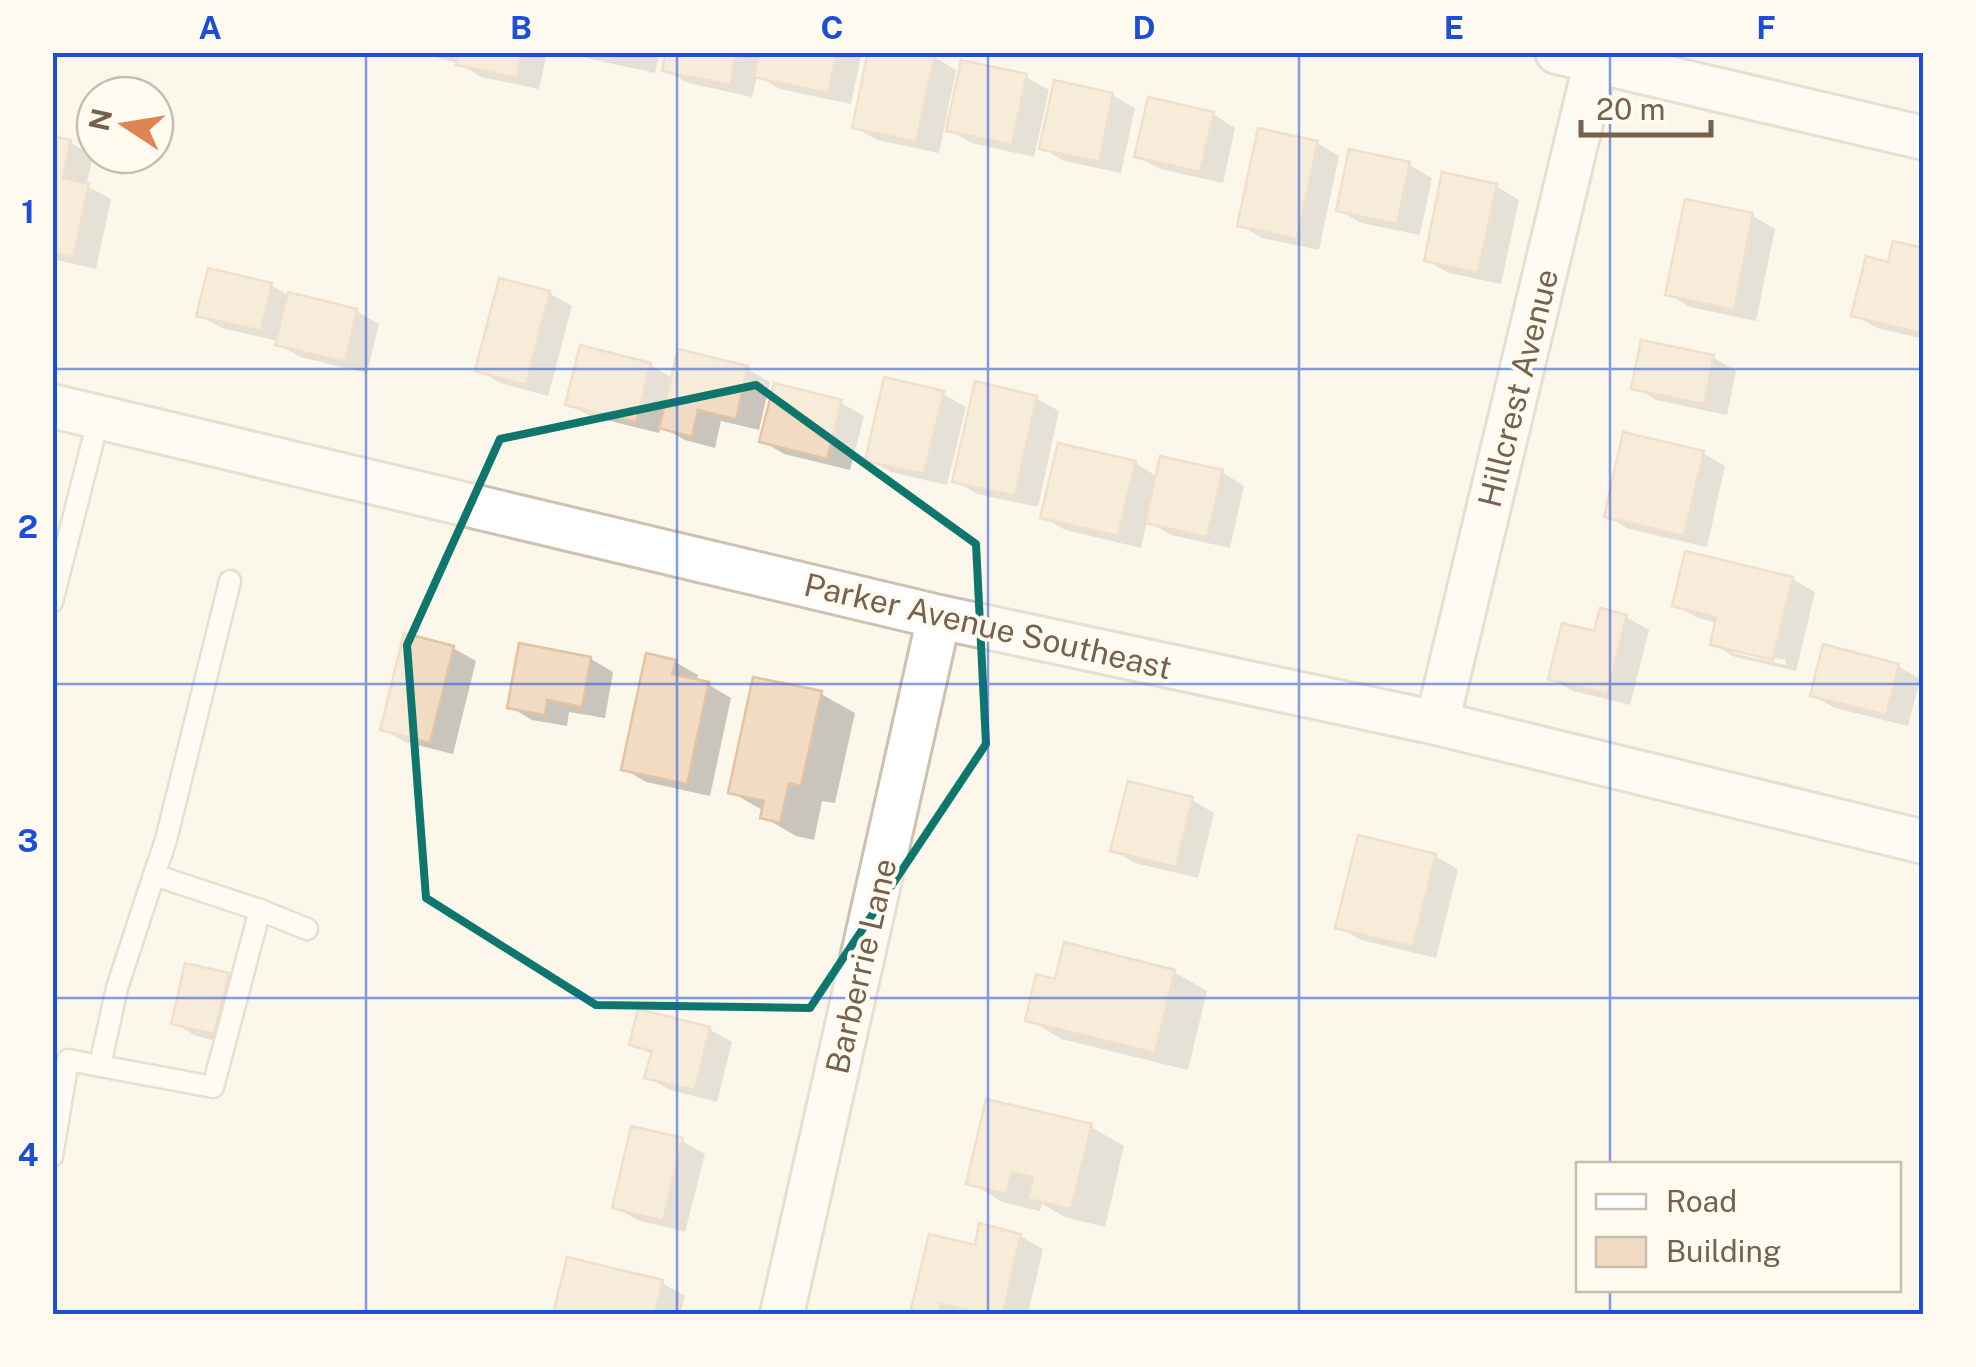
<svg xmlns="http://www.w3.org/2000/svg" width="1976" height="1367" font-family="'Public Sans',sans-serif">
<rect width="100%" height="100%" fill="#fcf7eb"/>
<g fill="#0003" fill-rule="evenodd">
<polygon points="414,52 547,52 539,89 481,77 458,63"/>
<polygon points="576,52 660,52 655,73 586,58"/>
<polygon points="669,52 862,52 851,104 780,89 757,76 752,97 688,83 665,70"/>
<polygon points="934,57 956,70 939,153 877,140 854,127"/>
<polygon points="1026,77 1049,90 1034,157 972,143 949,130"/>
<polygon points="1112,95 1135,108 1121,173 1064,161 1042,148"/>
<polygon points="1213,114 1235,128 1223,183 1160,169 1137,156"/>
<polygon points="52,138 70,142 93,156 86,186 111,199 96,269 52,259"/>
<polygon points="1317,143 1339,156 1319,250 1262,238 1240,225"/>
<polygon points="1409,165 1432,178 1420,235 1361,223 1339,210"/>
<polygon points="1496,186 1519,200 1501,284 1449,273 1426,260"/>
<polygon points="1686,202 1753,216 1775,229 1756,321 1690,307 1668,294"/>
<polygon points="1924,251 1924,339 1877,328 1854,315 1890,265"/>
<polygon points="271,285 289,296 356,311 379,324 367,373 300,357 278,344 278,341 222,328 199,315"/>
<polygon points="549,293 572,306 548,396 500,383 478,370"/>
<polygon points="1643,343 1714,358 1736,371 1727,415 1656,400 1634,387"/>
<polygon points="650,365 674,379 747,369 770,382 759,430 721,421 715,448 685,440 661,426 659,433 590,416 568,403"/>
<polygon points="943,394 966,407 947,485 891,472 868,459"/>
<polygon points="1036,398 1059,411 1038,507 977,494 955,481"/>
<polygon points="841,403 864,416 850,470 784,454 762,441"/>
<polygon points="1060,446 1135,463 1158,477 1222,472 1244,486 1230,548 1171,535 1147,521 1141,548 1065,530 1043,517"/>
<polygon points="1703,453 1725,466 1707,547 1629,529 1607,516"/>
<path d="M 1792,579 L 1815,592 L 1796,671 L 1735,657 L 1712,644 L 1717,623 L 1698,618 L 1675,605 ZM 1733,648 L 1786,660 L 1785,665 L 1733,653 Z"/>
<polygon points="1626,617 1649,630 1630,705 1573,691 1551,678 1596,634"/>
<polygon points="453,648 476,661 453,754 405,742 382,729"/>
<polygon points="591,659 613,672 605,718 569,712 567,726 532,720 510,707"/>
<polygon points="675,662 698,675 696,682 709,685 731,698 710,796 646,782 624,769"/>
<polygon points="1898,666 1920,679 1908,726 1835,708 1812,695"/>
<polygon points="821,694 855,713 835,803 822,801 814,840 796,836 763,817 764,811 731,792"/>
<polygon points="1192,800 1214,813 1198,878 1135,863 1113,850"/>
<polygon points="1435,856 1458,869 1436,958 1361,940 1338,927"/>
<polygon points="1174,972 1207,991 1188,1070 1061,1039 1028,1019 1057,982"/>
<polygon points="228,975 250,988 237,1046 196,1036 174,1023"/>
<polygon points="640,1012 709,1029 732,1042 717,1102 670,1090 647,1077 653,1055 632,1043"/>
<polygon points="1091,1127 1124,1146 1105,1227 1065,1217 1042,1204 1040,1211 1002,1202 969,1182"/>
<polygon points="682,1141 705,1154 685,1232 637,1220 615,1207"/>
<polygon points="1020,1236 1043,1249 1028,1314 925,1314 914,1308 977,1248"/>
<polygon points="569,1260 662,1283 685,1296 680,1314 556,1314"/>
</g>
<g fill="#f1dbc3" stroke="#e3c3a4" stroke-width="2.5">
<polygon points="458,52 522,52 517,78 456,65"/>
<polygon points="666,52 737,52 730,85 662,71"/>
<polygon points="760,52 837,52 828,93 754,77"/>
<polygon points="868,52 924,52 935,55 916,142 852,128"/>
<polygon points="961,60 1027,74 1012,145 946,131"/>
<polygon points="1054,80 1113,93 1099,162 1039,149"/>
<polygon points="1148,97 1214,112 1200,172 1134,157"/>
<polygon points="1258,128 1318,141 1297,239 1237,226"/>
<polygon points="52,136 71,140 63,178 89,184 73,258 52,253"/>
<polygon points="1349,149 1410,162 1397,224 1336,211"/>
<polygon points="1442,172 1497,184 1478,273 1424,261"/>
<polygon points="1685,199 1753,213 1734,310 1665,295"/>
<polygon points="1893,241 1924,248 1924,334 1851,316 1866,256 1888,262"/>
<polygon points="208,268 272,283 261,331 196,316"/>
<polygon points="499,278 550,291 526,385 475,371"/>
<polygon points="288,292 357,309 345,362 275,345"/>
<polygon points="1641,340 1714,355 1704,404 1631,389"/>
<polygon points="580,345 651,363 636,422 565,405"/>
<polygon points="678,349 748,366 736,419 698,410 692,437 659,428"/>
<polygon points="884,377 944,391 924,474 865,461"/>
<polygon points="975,381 1037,396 1015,496 952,482"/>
<polygon points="774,383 842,400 827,459 759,442"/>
<polygon points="1623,432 1704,451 1684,536 1604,517"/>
<polygon points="1058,443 1136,461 1118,536 1040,518"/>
<polygon points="1160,456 1223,470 1207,537 1145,523"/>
<polygon points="1685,551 1793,577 1773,660 1710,645 1716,617 1672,606"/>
<polygon points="1600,608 1627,615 1607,694 1548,679 1562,623 1594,631"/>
<polygon points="404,633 454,646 430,743 380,730"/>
<polygon points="519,643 591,657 582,707 547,700 545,715 507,708"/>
<polygon points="1823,644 1899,664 1886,715 1810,696"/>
<polygon points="646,653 676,660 672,674 709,682 687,784 621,770"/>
<polygon points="753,677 822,691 801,786 789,783 780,823 760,818 764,801 728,793"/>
<polygon points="1128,781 1193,797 1176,867 1110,851"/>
<polygon points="1358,835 1436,854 1413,947 1335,928"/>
<polygon points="1064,942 1175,970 1155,1053 1025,1021 1036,974 1055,979"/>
<polygon points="185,963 229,973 214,1034 171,1024"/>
<polygon points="638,1009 710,1027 695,1090 644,1078 652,1051 629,1045"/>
<polygon points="986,1099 1092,1124 1071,1209 1028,1199 1033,1177 1012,1172 1006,1194 966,1184"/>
<polygon points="631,1126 683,1138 663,1221 612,1208"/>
<polygon points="979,1223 1021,1234 1003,1314 985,1314 941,1304 938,1314 911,1309 929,1234 975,1245"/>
<polygon points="567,1257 663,1280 655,1314 642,1311 641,1314 553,1314"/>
</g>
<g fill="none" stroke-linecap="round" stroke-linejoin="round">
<g stroke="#cec1b0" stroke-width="25">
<g id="service">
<polyline points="52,602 99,417"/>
<polyline points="154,875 166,840 230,581"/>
<polyline points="260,910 307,929"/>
<polyline points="52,1156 68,1060 213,1087 260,910 154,875 117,988 100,1065"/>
</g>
</g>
<g stroke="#cec1b0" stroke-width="48">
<g id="minor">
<polyline points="1557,52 1924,138"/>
<polyline points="52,406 939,617 1437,723 1924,842"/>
<polyline points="1437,723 1598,52"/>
<polyline points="782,1314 939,617"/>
</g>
</g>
<use href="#service" stroke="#fff" stroke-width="20"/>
<use href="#minor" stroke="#fff" stroke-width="42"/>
</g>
<path d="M0 0H1976V1367H0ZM 756,385 L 976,544 L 986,744 L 810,1008 L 596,1005 L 426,898 L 407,645 L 500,439 Z" fill="#fcf7eb" fill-opacity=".55" fill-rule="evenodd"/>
<path fill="none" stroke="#0f766e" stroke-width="8" stroke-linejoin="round" d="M 756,385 L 976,544 L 986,744 L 810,1008 L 596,1005 L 426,898 L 407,645 L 500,439 Z"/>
<path fill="none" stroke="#1d4ed8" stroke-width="2.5" stroke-opacity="0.55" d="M 366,52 L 366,1314M 677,52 L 677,1314M 988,52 L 988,1314M 1299,52 L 1299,1314M 1610,52 L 1610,1164M 52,369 L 1924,369M 52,684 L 1924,684M 52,998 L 1924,998M 1610,1290 L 1610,1314"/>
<g text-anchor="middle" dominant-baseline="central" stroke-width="8" stroke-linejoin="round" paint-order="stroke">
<g font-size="32" fill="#77614e" stroke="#fffbf1">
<text transform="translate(1518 388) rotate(-76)">Hillcrest Avenue</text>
<text transform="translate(988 626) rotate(13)">Parker Avenue Southeast</text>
<text transform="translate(861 966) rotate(-77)">Barberrie Lane</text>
</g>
</g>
<rect width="1976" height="1367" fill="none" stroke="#fffbf1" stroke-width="110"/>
<rect x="1576" y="1162" width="325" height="130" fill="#fffbf1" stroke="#c9bdb0" stroke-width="2.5"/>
<rect x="1596" y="1194" width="50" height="15" fill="#ffffff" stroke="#c9bdb0" stroke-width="2.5"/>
<text x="1666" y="1212" font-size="30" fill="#77614e">Road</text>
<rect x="1596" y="1237" width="50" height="30" fill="#f1dbc3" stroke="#c9bdb0" stroke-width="2.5"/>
<text x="1666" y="1262" font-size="30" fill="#77614e">Building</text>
<g transform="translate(125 125) rotate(282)"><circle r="48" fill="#fffbf1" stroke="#c9bdb0" stroke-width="2.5"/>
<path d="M0-8L18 38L0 25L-18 38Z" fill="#e18454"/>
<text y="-15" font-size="28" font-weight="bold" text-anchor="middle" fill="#77614e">N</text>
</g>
<path d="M1581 120v15h130v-15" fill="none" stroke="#77614e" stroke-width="5"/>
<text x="1596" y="120" font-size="30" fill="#77614e" stroke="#fffbf1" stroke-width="8" paint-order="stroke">20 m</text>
<rect x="55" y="55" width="1866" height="1257" fill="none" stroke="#1d4ed8" stroke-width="4"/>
<g font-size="32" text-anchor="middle" font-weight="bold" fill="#1d4ed8">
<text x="210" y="39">A</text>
<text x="521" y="39">B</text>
<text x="832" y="39">C</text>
<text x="1144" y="39">D</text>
<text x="1454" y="39">E</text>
<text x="1766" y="39">F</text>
<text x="28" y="223">1</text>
<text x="28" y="538">2</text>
<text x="28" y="852">3</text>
<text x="28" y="1166">4</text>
</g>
</svg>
